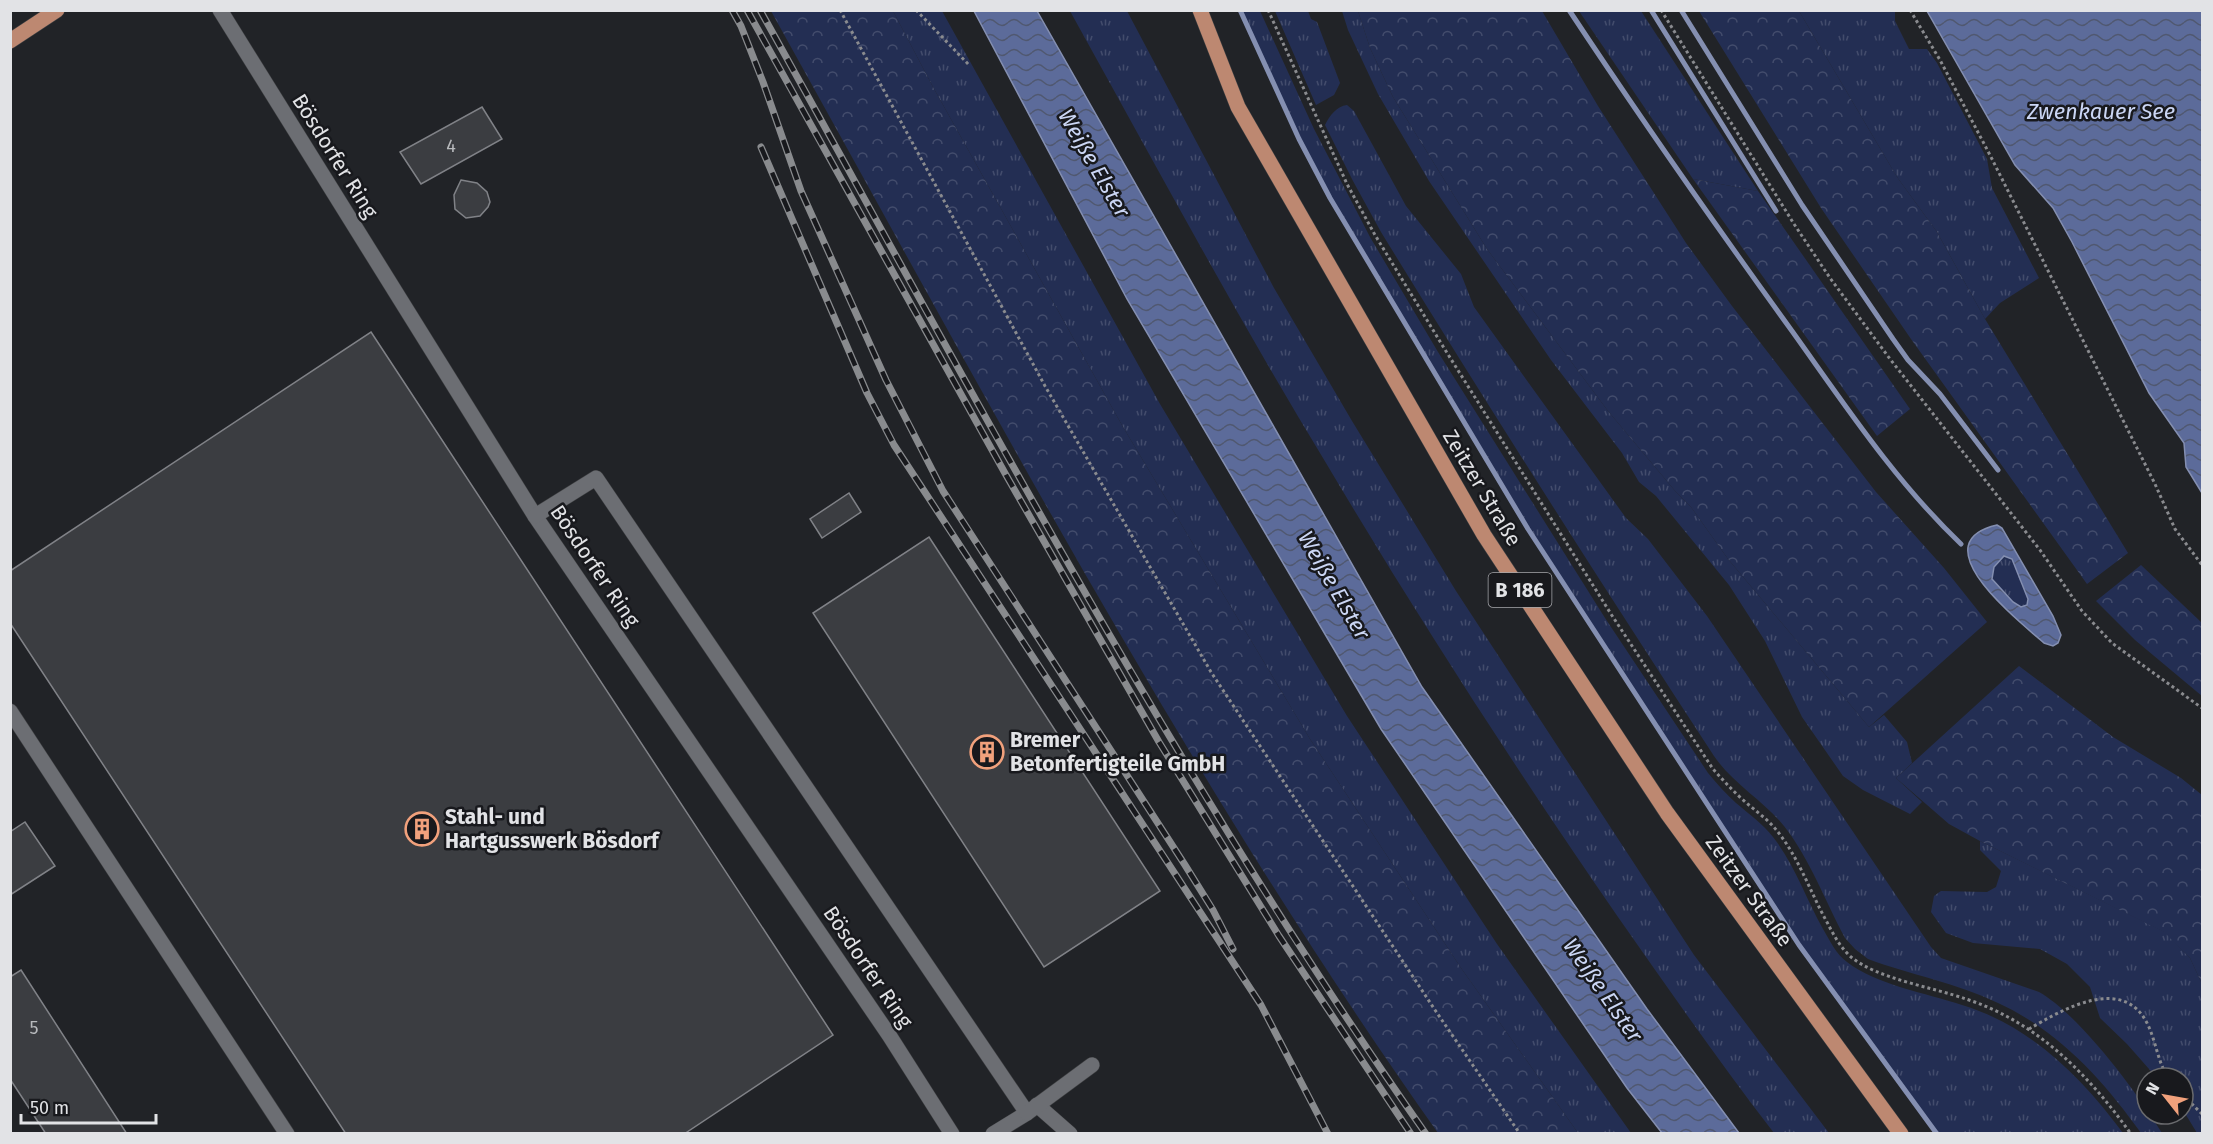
<svg xmlns="http://www.w3.org/2000/svg" width="2213" height="1144" font-family="'Fira Sans',sans-serif">
<defs>
<pattern id="grass-tufts" width="24" height="20" patternUnits="userSpaceOnUse" patternTransform="scale(1.5)"><rect width="24" height="20" fill="#232e53"/><path d="M3 7l-1-3M5 7V3M7 7l1-3M15 17l-1-3M17 17v-4M19 17l1-3" fill="none" stroke="#434c6c"/></pattern>
<pattern id="forest-crowns" width="20" height="18" patternUnits="userSpaceOnUse" patternTransform="scale(1.5)"><rect width="20" height="18" fill="#232e53"/><path d="M2 6a3 3 0 1 1 6 0M12 15a3 3 0 1 1 6 0" fill="none" stroke="#434c6c"/></pattern>
<pattern id="water-waves" width="16" height="10" patternUnits="userSpaceOnUse" patternTransform="scale(1.5)"><rect width="16" height="10" fill="#5c6b9a"/><path d="M0 5q4-4 8 0t8 0" fill="none" stroke="#505870"/></pattern>
</defs>
<rect width="100%" height="100%" fill="#212327"/>
<g fill="url(#grass-tufts)">
<polygon points="893,11 942,11 1160,404 1347,716 1497,944 1631,1133 1578,1133 1461,968 1310,739 1123,427 933,87"/>
<path d="M 1070,11 L 1127,11 L 1274,288 L 1352,421 L 1456,591 L 1694,955 L 1829,1133 L 1774,1133 C 1720,1063 1669,990 1618,917 C 1516,769 1418,618 1326,463 C 1236,315 1154,162 1070,11 Z"/>
<path d="M 1240,11 L 1260,11 L 1314,129 L 1370,237 L 1438,352 L 1605,618 L 1708,773 C 1717,784 1726,794 1736,803 C 1749,814 1763,824 1773,837 C 1795,865 1806,899 1823,929 C 1830,941 1836,954 1847,962 C 1877,985 1926,993 1962,1005 C 2031,1026 2081,1077 2123,1133 L 1937,1133 L 1799,945 L 1528,529 L 1330,198 L 1299,139 Z"/>
<polygon points="1275,11 1308,11 1311,19 1317,22 1340,83 1334,95 1316,105"/>
<polygon points="1342,11 1358,11 1370,48 1393,97 1487,249 1608,411 1676,492 1691,507 1728,559 1869,727 1884,715 1907,742 1912,763 1896,778 1922,802 1910,814 1863,790 1843,776 1802,717 1765,641 1729,585 1656,496 1639,482 1622,453 1551,360 1429,181 1378,94 1348,30"/>
<polygon points="1579,11 1641,11 1758,191 1693,179"/>
<polygon points="1799,11 1895,11 1895,21 1909,49 1927,49 1937,63 1987,159 1992,188 2039,278 2000,303 1985,319 1937,232 1897,177"/>
<path d="M 1347,105 L 1354,111 L 1406,206 L 1461,274 L 1474,307 L 1626,518 L 1648,539 L 1707,616 L 1931,947 L 1941,958 L 2039,992 C 2081,1016 2137,1093 2162,1133 L 2141,1133 C 2103,1080 2059,1031 1998,1003 C 1957,983 1911,975 1868,959 L 1855,949 L 1845,938 C 1825,901 1810,859 1784,826 C 1763,800 1733,784 1714,756 C 1601,583 1489,408 1381,232 L 1353,181 L 1325,125 C 1330,115 1337,106 1347,105 Z"/>
<polygon points="2004,556 2012,559 2028,599 2027,605 2021,607 2013,602 1992,579 1994,567"/>
<polygon points="1980,841 2165,932 2190,958 2202,984 2202,1133 2197,1133 2183,1110 2183,1078 2157,1078 2127,1044 2100,1018 2090,987 2067,964 2040,949 1973,943 1946,933 1931,912 1934,896 1941,891 1987,892 1996,887 2001,871 1980,850"/>
</g>
<g fill="url(#forest-crowns)">
<path d="M 771,11 L 893,11 L 933,87 L 1123,427 L 1310,739 L 1461,968 L 1578,1133 L 1438,1133 C 1186,778 983,391 771,11 Z"/>
<polygon points="1358,11 1542,11 1598,106 1686,243 1732,306 1876,492 1944,568 1987,622 1869,727 1728,559 1691,507 1676,492 1608,411 1487,249 1393,97 1370,48"/>
<polygon points="1699,11 1799,11 1897,177 1937,232 1985,319 2128,553 2087,584 1911,339 1821,208"/>
<polygon points="1693,179 1758,191 1910,409 1877,436"/>
<polygon points="2141,565 2202,623 2202,696 2135,640 2096,601"/>
<polygon points="2019,666 2113,737 2181,778 2202,795 2202,984 2190,958 2164,932 1980,841 1949,824 1896,778"/>
</g>
<g fill="url(#water-waves)" stroke="#848fb1" stroke-width="1.5" fill-rule="evenodd">
<polygon points="974,11 1037,11 1422,687 1647,1009 1739,1133 1662,1133 1627,1088 1381,729 1127,299"/>
<polygon points="1927,11 2202,11 2202,493 2186,467 2184,443 2149,393 2072,242 2053,208 2015,165"/>
<path d="M 1997,525 L 2002,528 L 2053,616 L 2061,635 L 2058,643 L 2053,646 L 2044,643 C 2019,621 1919,543 1997,525 ZM 2004,556 L 2012,559 L 2028,599 L 2027,605 L 2021,607 L 2013,602 L 1992,579 L 1994,567 Z"/>
</g>
<g fill="none" stroke-linecap="round" stroke-linejoin="round">
<g stroke="#848fb1" stroke-width="5">
<polyline points="1240,10 1299,139 1330,198 1528,529 1799,945 1937,1134"/>
<path d="M 1569,10 C 1641,119 1716,226 1792,331 C 1845,405 1895,481 1961,544"/>
<polyline points="1651,10 1776,211"/>
<polyline points="1681,10 1802,205 1893,339 1908,360 1940,394 1998,470"/>
</g>
</g>
<g fill="#3b3d41" stroke="#808287" stroke-width="1.5">
<polygon points="482,107 502,139 421,184 400,152"/>
<polygon points="461,180 477,183 487,192 490,202 488,207 480,216 466,218 455,209 454,195"/>
<polygon points="371,332 833,1035 684,1134 346,1134 10,623 10,571"/>
<polygon points="849,493 861,512 822,538 810,519"/>
<polygon points="929,537 1160,891 1044,967 813,613"/>
<polygon points="25,822 55,866 10,895 10,832"/>
<polygon points="21,970 127,1134 46,1134 10,1079 10,977"/>
</g>
<g fill="none" stroke-linecap="round" stroke-linejoin="round">
<g stroke="#3f4043" stroke-width="16">
<g id="minor">
<polyline points="220,10 535,516 889,1035 952,1134"/>
<polyline points="535,516 596,478 1027,1113 993,1134"/>
<polyline points="10,711 287,1134"/>
<polyline points="1037,1105 1070,1134"/>
<polyline points="1027,1113 1092,1065"/>
</g>
</g>
<g stroke="#3f4043" stroke-width="16">
<g id="major">
<polyline points="1200,10 1238,107 1484,535 1667,813 1901,1134"/>
<polyline points="10,41 57,10"/>
</g>
</g>
<g stroke="#8a8b8f" stroke-width="3" stroke-dasharray="3 3" stroke-linecap="butt">
<polyline points="840,10 1045,386 1211,672 1435,1010 1520,1134"/>
<polyline points="916,10 970,66"/>
<path d="M 1268,10 L 1347,184 L 1375,235 L 1444,348 L 1611,614 L 1713,769 C 1722,779 1731,789 1742,799 C 1754,810 1768,819 1778,832 C 1800,860 1811,894 1828,924 C 1834,936 1841,948 1851,957 C 1878,979 1932,987 1966,999 C 2037,1022 2088,1074 2131,1134"/>
<polyline points="1661,10 1794,224 1830,278 1890,359 2040,550 2082,611 2112,643 2202,708"/>
<polyline points="1910,10 1940,60 1991,157 2155,484 2175,529 2202,565"/>
<path d="M 2029,1029 C 2063,1009 2124,974 2148,1025 C 2156,1042 2158,1062 2168,1078"/>
<polyline points="2183,1095 2202,1114"/>
</g>
<use href="#minor" stroke="#6c6e73" stroke-width="15"/>
<use href="#major" stroke="#bd8871" stroke-width="15"/>
<g stroke="#898b8e" stroke-width="7">
<g id="rail">
<polyline points="732,10 741,26 763,82 801,191 886,380 943,491 1185,865 1213,910 1233,949"/>
<polyline points="747,10 1006,475 1159,742 1279,936 1411,1134"/>
<path d="M 760,10 C 972,391 1175,777 1426,1134"/>
<polyline points="761,147 867,393 894,445 1261,1005 1328,1134"/>
</g>
</g>
<use href="#rail" stroke="#18191d" stroke-width="4.5" stroke-dasharray="14" stroke-linecap="butt"/>
</g>
<defs>
<g id="building-ring" transform="scale(1.725)"><circle r="9.5" fill="#18191d" stroke="#f1a17c" stroke-width="1.5"/><path d="M-4-6H4V6H1V3H-1V6H-4ZM-2.5-4.3h1.7v1.8h-1.7ZM.8-4.3h1.7v1.8H.8ZM-2.5-1h1.7V.8h-1.7ZM.8-1h1.7V.8H.8Z" fill="#f1a17c"/></g>
</defs>
<g fill-rule="evenodd">
<use href="#building-ring" x="987" y="752"/>
<use href="#building-ring" x="422" y="829"/>
</g>
<g text-anchor="middle" dominant-baseline="central" stroke-width="5" stroke-linejoin="round" paint-order="stroke">
<g font-size="18" fill="#b8babd">
<text x="451" y="146">4</text>
<text x="34" y="1028">5</text>
</g>
<rect fill="#18191d" stroke="#a5a6aa" stroke-width="1.5" x="1488.5" y="573" width="63" height="34" rx="4.5"/>
<g font-size="20" font-weight="bold" fill="#e2e3e6">
<text x="1520" y="590">B 186</text>
</g>
<g font-size="21" fill="#e2e3e6" stroke="#18191d">
<text transform="translate(335 156) rotate(58)">Bösdorfer Ring</text>
<text transform="translate(1482 488) rotate(59)">Zeitzer Straße</text>
<text transform="translate(595 566) rotate(56)">Bösdorfer Ring</text>
<text transform="translate(1749 891) rotate(54)">Zeitzer Straße</text>
<text transform="translate(868 967) rotate(56)">Bösdorfer Ring</text>
</g>
<g font-size="21" font-weight="bold" fill="#e2e3e6" stroke="#18191d" text-anchor="start">
<text x="1010" y="740">Bremer<tspan x="1010" dy="24">Betonfertigteile GmbH</tspan></text>
<text x="445" y="817">Stahl- und<tspan x="445" dy="24">Hartgusswerk Bösdorf</tspan></text>
</g>
<g font-size="22" font-style="italic" fill="#cbd6f4" stroke="#18191d">
<text x="2101" y="111">Zwenkauer See</text>
<text transform="translate(1094 163) rotate(60)">Weiße Elster</text>
<text transform="translate(1334 585) rotate(60)">Weiße Elster</text>
<text transform="translate(1603 990) rotate(55)">Weiße Elster</text>
</g>
</g>
<rect width="2213" height="1144" fill="none" stroke="#e2e3e6" stroke-width="24"/>
<g transform="translate(2165 1096) rotate(301)"><circle r="28" fill="#18191d" stroke="#696a6d" stroke-width="1.5"/>
<path d="M0-4.5L10 22L0 15L-10 22Z" fill="#f1a17c"/>
<text y="-9" font-size="16" font-weight="bold" text-anchor="middle" fill="#e2e3e6">N</text>
</g>
<path d="M21 1114v9h135v-9" fill="none" stroke="#e2e3e6" stroke-width="3"/>
<text x="30" y="1114" font-size="18" fill="#e2e3e6" stroke="#18191d" stroke-width="4.5" paint-order="stroke">50 m</text>
</svg>
